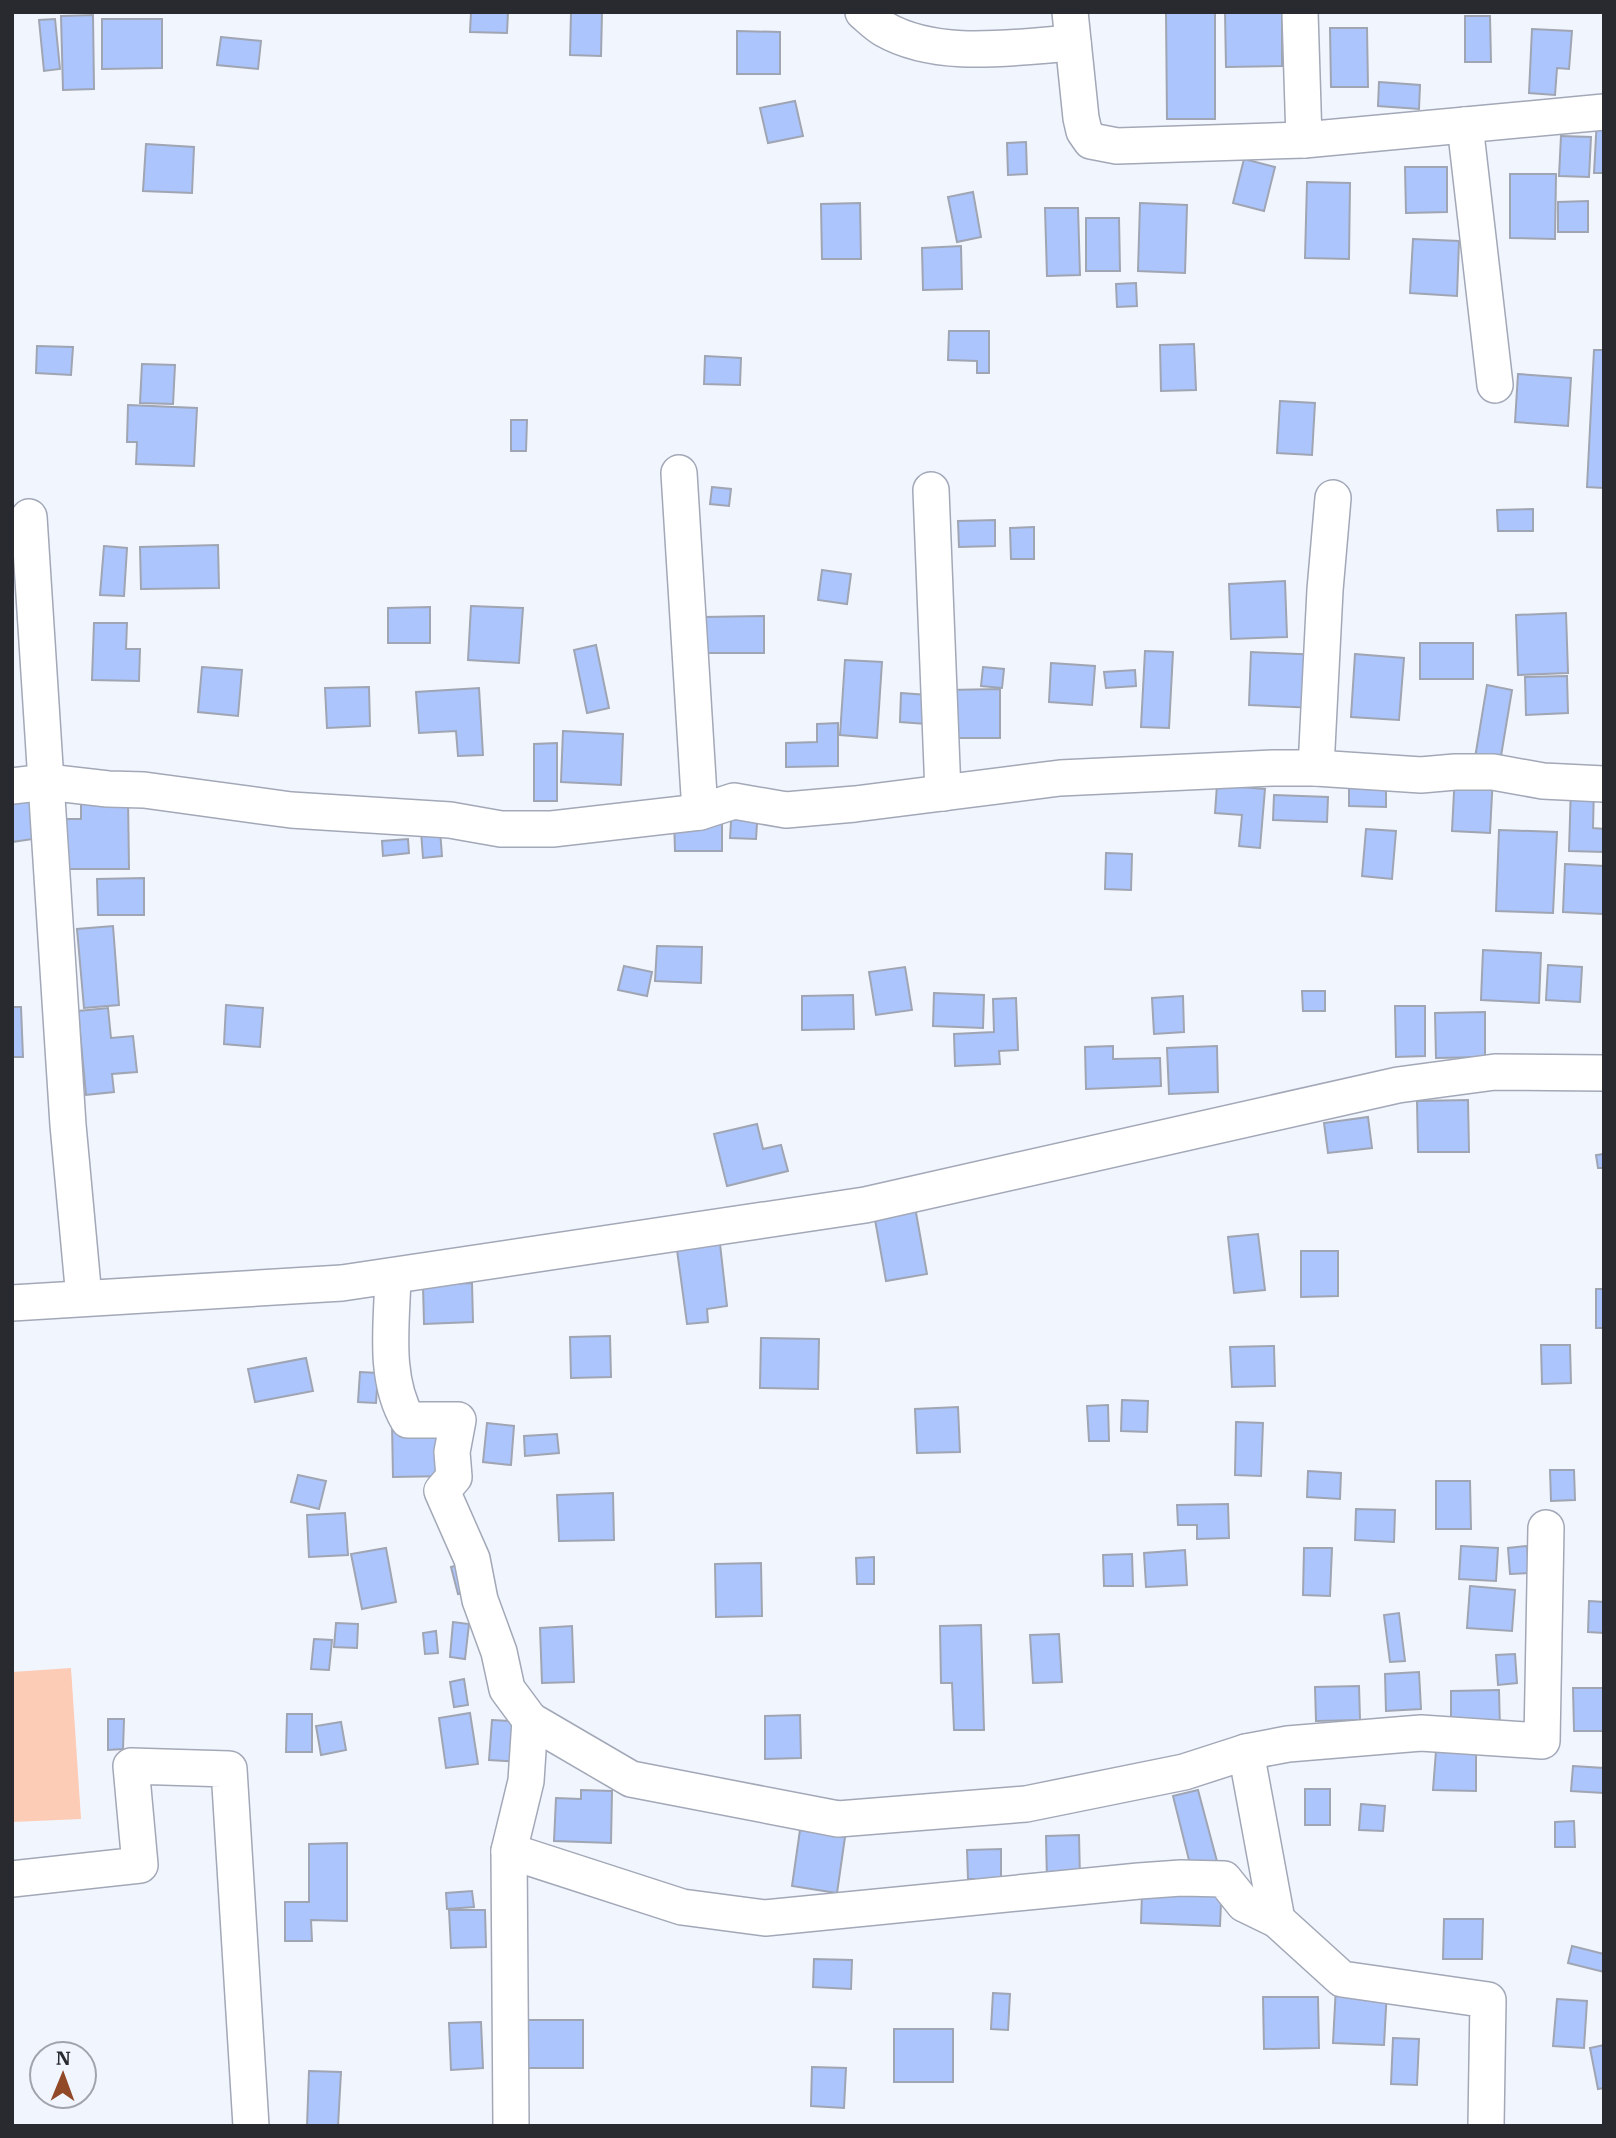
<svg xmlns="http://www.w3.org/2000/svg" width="1616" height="2138" font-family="'IBM Plex Serif',serif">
<rect width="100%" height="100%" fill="#f1f5fe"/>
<polygon fill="#fdccb6" points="71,1668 81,1819 12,1822 12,1672"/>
<g fill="#adc5fd" stroke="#9fa5b3" stroke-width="2">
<polygon points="471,12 508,12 507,33 470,32"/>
<polygon points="571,12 602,12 601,56 570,55"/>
<polygon points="1166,12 1215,12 1215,119 1167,119"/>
<polygon points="1225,12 1282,12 1282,66 1226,67"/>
<polygon points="93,15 94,89 63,90 61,16"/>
<polygon points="1465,16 1490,16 1491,62 1465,62"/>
<polygon points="55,19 60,69 44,71 39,20"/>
<polygon points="102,19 162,19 162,68 102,69"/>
<polygon points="1330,28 1367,28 1368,87 1331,87"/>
<polygon points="1532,29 1572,31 1569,69 1557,68 1555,95 1529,93"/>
<polygon points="737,31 780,32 780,74 737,74"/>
<polygon points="221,37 261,41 258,69 217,65"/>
<polygon points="1379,82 1420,85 1419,109 1378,106"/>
<polygon points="795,101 803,136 768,143 760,108"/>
<polygon points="1597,118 1604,119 1604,173 1594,173"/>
<polygon points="1561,136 1591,137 1589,177 1559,176"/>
<polygon points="1026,142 1027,174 1008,175 1007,143"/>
<polygon points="146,144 194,147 192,193 143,191"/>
<polygon points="1244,159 1275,167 1264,211 1233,203"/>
<polygon points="1405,167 1447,167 1447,212 1406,213"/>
<polygon points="1510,174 1556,174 1555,239 1510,238"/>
<polygon points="1307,182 1350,183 1349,259 1305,258"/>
<polygon points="973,192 981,237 957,242 948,197"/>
<polygon points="1588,201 1588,232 1558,232 1558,202"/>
<polygon points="860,203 861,259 822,259 821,204"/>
<polygon points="1140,203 1187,205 1185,273 1138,271"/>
<polygon points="1045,208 1078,208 1080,275 1047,276"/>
<polygon points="1086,218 1119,218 1120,271 1086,271"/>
<polygon points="1413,239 1459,241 1457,296 1410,293"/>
<polygon points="961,246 962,289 923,290 922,248"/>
<polygon points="1136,283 1137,306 1117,307 1116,284"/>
<polygon points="949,331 989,331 989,373 977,373 977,361 948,360"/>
<polygon points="1194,344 1196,390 1161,391 1160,345"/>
<polygon points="37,346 73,347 71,375 36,373"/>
<polygon points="1594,350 1604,350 1604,488 1587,487"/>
<polygon points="705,356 741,358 740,385 704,384"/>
<polygon points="142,364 175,365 173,404 140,403"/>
<polygon points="1518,374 1571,378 1568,426 1515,422"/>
<polygon points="1280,401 1315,403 1312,455 1277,453"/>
<polygon points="128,405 197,408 194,466 136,464 137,442 127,442"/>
<polygon points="511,420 527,420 526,451 511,451"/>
<polygon points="712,487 731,489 729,506 710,504"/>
<polygon points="1533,509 1533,531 1498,531 1497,510"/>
<polygon points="995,520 995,546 959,547 958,521"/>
<polygon points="1034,527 1034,559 1011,559 1010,528"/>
<polygon points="218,545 219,588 141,589 140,547"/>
<polygon points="104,546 127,548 124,596 100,595"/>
<polygon points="822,570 851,574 847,604 818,600"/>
<polygon points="1285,581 1287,637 1231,639 1229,584"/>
<polygon points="471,606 523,608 519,663 468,660"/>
<polygon points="430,607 430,643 388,643 388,608"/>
<polygon points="1566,613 1568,673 1518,675 1516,615"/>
<polygon points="764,616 764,653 703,653 703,617"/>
<polygon points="94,623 127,623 126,649 140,649 139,681 92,680"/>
<rect x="1420" y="643" width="53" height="36"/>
<polygon points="596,645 609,708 587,713 574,650"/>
<polygon points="1145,651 1173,652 1169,728 1141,727"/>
<polygon points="1251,652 1321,655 1318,708 1249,705"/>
<polygon points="1355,654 1404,658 1399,720 1351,717"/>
<polygon points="845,660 882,662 877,738 840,735"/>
<polygon points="1051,663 1095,666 1092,705 1049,702"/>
<polygon points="202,667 242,670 238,716 198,712"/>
<polygon points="983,667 1004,669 1002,688 981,686"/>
<polygon points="1135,670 1136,686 1106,688 1104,672"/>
<polygon points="1567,676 1568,713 1526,715 1525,677"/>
<polygon points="1487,685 1512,690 1500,762 1475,758"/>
<polygon points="369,687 370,726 327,728 325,688"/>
<polygon points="479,688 483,755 458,756 456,731 419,733 416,692"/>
<polygon points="1000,689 1000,738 948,738 947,690"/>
<polygon points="901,693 928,695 926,724 900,722"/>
<polygon points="838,723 838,766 786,767 786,743 817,742 817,724"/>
<polygon points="563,731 623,734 621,785 561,782"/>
<polygon points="557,743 557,801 534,801 534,744"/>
<polygon points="1455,773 1493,775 1490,833 1452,831"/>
<polygon points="1349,774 1386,774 1386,807 1349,806"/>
<polygon points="1217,785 1265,789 1260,848 1239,846 1242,815 1215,813"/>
<polygon points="1571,785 1594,785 1593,828 1604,829 1604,852 1569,851"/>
<polygon points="1274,795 1328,797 1327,822 1273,820"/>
<polygon points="34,797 40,838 12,842 12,800"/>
<polygon points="128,798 129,869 65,869 65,819 81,819 81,799"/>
<polygon points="732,806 758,808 756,839 730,838"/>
<polygon points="674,818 722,818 722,851 675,851"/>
<polygon points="1366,829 1396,831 1392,879 1362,876"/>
<polygon points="440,830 442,856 423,858 421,831"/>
<polygon points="1499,830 1557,832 1553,913 1496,911"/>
<polygon points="408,839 409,853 383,856 382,841"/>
<polygon points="1106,853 1132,854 1131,890 1105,889"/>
<polygon points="1565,864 1604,866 1603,914 1563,912"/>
<polygon points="144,878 144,915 98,915 97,879"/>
<polygon points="113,926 119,1005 84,1008 77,929"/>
<polygon points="657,946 702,947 701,983 655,981"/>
<polygon points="1483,950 1541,953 1539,1003 1481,1000"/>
<polygon points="1548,965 1582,967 1580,1002 1546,1000"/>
<polygon points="624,966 652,972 647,996 618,990"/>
<polygon points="905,967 912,1010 876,1015 869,972"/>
<polygon points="1302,991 1325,991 1325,1011 1303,1011"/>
<polygon points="934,993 984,995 983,1028 933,1026"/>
<polygon points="853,995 854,1029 802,1030 802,996"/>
<polygon points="1183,996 1184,1032 1154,1034 1152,998"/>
<polygon points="1016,998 1018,1050 999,1051 1000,1064 955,1066 954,1034 994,1032 993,999"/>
<polygon points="226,1005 263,1008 260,1047 224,1044"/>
<polygon points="1395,1006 1425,1006 1425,1056 1396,1057"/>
<polygon points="12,1007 21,1007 23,1057 12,1057"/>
<polygon points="108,1008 111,1038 133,1036 137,1072 112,1074 114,1092 86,1095 78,1011"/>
<polygon points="1485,1012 1485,1057 1436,1058 1435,1013"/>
<polygon points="1113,1046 1113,1059 1160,1058 1161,1086 1086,1089 1085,1047"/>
<polygon points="1217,1046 1218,1092 1169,1094 1167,1048"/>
<polygon points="1468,1100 1469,1152 1418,1152 1417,1101"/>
<polygon points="1368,1117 1372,1148 1328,1153 1324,1123"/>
<polygon points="757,1124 763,1149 781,1145 788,1171 727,1186 714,1134"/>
<polygon points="1604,1154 1604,1168 1598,1168 1596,1155"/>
<polygon points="915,1207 927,1274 886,1281 874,1214"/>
<polygon points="1258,1234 1265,1290 1234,1293 1228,1237"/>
<polygon points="720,1244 727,1306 707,1309 708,1322 687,1324 677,1250"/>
<polygon points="1301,1251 1338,1251 1338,1296 1301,1297"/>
<polygon points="472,1283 473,1322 424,1324 423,1285"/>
<rect x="1596" y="1289" width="8" height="39"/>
<polygon points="610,1336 611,1377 571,1378 570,1337"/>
<polygon points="761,1338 819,1339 818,1389 760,1388"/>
<polygon points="1541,1345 1570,1345 1571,1383 1542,1384"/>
<polygon points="1274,1346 1275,1386 1232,1387 1230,1347"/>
<polygon points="306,1358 313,1391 255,1402 248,1369"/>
<polygon points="360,1372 378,1373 376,1403 358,1402"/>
<polygon points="1122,1400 1148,1401 1147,1432 1121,1431"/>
<polygon points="1108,1405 1109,1441 1089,1441 1087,1406"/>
<polygon points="958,1407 960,1452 917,1453 915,1409"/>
<polygon points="1236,1422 1263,1423 1261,1476 1235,1475"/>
<polygon points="448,1423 449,1476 393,1477 392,1424"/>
<polygon points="487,1423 514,1426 511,1465 483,1462"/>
<polygon points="557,1434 559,1453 525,1456 524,1436"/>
<polygon points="1550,1470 1574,1470 1575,1500 1551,1501"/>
<polygon points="1308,1471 1341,1473 1340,1499 1307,1497"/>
<polygon points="298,1475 326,1481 319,1509 291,1502"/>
<polygon points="1436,1481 1470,1481 1471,1529 1436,1529"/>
<polygon points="613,1493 614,1540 559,1541 557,1495"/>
<polygon points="1228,1504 1229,1538 1197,1539 1197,1525 1178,1525 1177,1505"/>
<polygon points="1356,1509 1395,1510 1394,1542 1355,1540"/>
<polygon points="345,1513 348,1555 309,1557 307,1515"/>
<polygon points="1461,1546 1498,1548 1496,1581 1459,1579"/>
<polygon points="1527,1546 1529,1573 1510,1574 1508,1548"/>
<polygon points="386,1548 396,1602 362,1609 351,1554"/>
<polygon points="1304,1548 1332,1548 1330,1596 1303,1595"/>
<polygon points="1185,1550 1187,1585 1146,1587 1144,1553"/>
<polygon points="1132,1554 1133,1586 1104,1586 1103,1555"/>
<polygon points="874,1557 874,1584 857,1584 856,1558"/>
<polygon points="470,1562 477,1590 458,1594 451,1567"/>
<polygon points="761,1563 762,1616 716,1617 715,1564"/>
<polygon points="1470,1586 1515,1590 1512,1631 1467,1628"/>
<polygon points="1589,1601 1604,1602 1604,1633 1588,1632"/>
<polygon points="1399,1613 1405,1661 1390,1662 1384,1615"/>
<polygon points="453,1622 469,1624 465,1659 450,1657"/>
<polygon points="336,1623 358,1624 357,1648 334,1647"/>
<polygon points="981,1625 984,1730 954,1730 952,1683 941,1683 940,1626"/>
<polygon points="572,1626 574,1682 542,1683 540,1628"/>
<polygon points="436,1631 438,1653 425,1654 423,1633"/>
<polygon points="1059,1634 1062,1682 1033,1683 1030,1635"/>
<polygon points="314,1639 332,1640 329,1670 311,1669"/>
<polygon points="1515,1654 1517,1683 1498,1685 1496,1655"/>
<polygon points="1419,1672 1421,1709 1386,1711 1385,1674"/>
<polygon points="464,1679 468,1705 454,1707 450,1682"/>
<polygon points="1359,1686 1360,1720 1316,1721 1315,1687"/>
<polygon points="1573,1688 1604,1688 1604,1731 1574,1731"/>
<polygon points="1499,1690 1500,1730 1451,1731 1451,1691"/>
<polygon points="470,1713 478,1764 446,1768 439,1718"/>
<polygon points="287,1714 312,1714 312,1752 286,1752"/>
<polygon points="800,1715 801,1758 765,1759 765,1716"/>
<polygon points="108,1719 124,1719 123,1749 108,1750"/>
<polygon points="492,1720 527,1722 525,1762 489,1760"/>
<polygon points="341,1722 346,1750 321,1755 316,1726"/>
<polygon points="1437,1738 1476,1738 1476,1791 1433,1790"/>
<polygon points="1573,1766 1604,1768 1603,1793 1571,1791"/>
<rect x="1305" y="1789" width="25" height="36"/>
<polygon points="581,1790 612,1791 611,1843 554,1841 556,1798 581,1799"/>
<polygon points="1198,1790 1218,1865 1192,1872 1173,1796"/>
<polygon points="1361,1804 1385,1806 1383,1831 1359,1830"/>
<polygon points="1574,1821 1575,1847 1555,1847 1555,1822"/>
<polygon points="800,1830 845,1837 837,1893 792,1886"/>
<polygon points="1079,1835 1080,1879 1047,1880 1046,1836"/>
<polygon points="347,1843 347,1921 311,1920 312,1941 285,1941 285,1902 309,1902 309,1844"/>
<polygon points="1001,1849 1001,1879 968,1879 967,1850"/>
<polygon points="1222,1880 1220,1926 1141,1923 1142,1893"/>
<polygon points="472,1891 474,1907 447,1909 446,1893"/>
<polygon points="449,1910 485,1910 486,1947 451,1948"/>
<polygon points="1444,1919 1483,1919 1482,1959 1443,1959"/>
<polygon points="1572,1946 1604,1954 1604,1972 1568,1963"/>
<polygon points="814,1959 852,1960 851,1989 813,1987"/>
<polygon points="1336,1986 1387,1989 1384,2045 1333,2043"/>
<polygon points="993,1993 1010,1994 1008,2030 991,2029"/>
<polygon points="1263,1997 1318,1997 1319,2048 1264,2049"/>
<polygon points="1557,1999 1587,2001 1584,2048 1553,2046"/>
<rect x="525" y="2020" width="58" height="48"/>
<polygon points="481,2022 483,2068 451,2070 449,2023"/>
<rect x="894" y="2029" width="59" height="53"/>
<polygon points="1393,2038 1419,2039 1417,2085 1391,2084"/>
<polygon points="1604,2045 1604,2088 1598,2089 1590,2048"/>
<polygon points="812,2067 846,2068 844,2108 811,2106"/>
<polygon points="309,2071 341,2072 338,2126 307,2126"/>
</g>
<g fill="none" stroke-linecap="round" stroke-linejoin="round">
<g stroke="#a2a8b7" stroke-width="38">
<g id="street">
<path d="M 863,12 C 870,18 877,25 884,29 C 938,60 1014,47 1073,43"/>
<polyline points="1070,12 1081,118 1084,131 1091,141 1117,146 1304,140"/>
<polyline points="1300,12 1304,140 1604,112"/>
<polyline points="1465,125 1495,385"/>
<polyline points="679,473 700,812"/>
<polyline points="931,490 943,793"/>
<polyline points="29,517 68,1125 84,1298"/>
<polyline points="1316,768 1325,590 1333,498"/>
<polyline points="12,786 47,782 108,789 144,790 291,810 450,820 501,829 552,829 700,812 734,801 786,810 855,804 1060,778 1273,768 1316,768 1421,775 1455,772 1493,772 1543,781 1604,784"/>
<path d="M 393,1276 C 392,1322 383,1378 408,1420 L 458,1420 L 452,1452 L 454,1477 L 442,1491 L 472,1559 L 480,1600 L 499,1652 L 507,1689 L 530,1720 L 526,1781 L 509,1851 L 511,2126"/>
<polyline points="12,1303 342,1283 865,1205 1398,1085 1495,1072 1604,1073"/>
<polyline points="530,1720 631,1779 838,1819 1026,1804 1184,1772 1246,1752 1277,1920"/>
<polyline points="1246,1752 1288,1744 1421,1733 1542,1741 1546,1528"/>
<polyline points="509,1851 682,1907 765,1918 1139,1881 1181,1878 1224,1879 1244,1904 1277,1920 1342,1979 1488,2000 1486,2126"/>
<polyline points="12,1879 140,1865 131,1766 229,1769 251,2126"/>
</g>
</g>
<use href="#street" stroke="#fff" stroke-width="35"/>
</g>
<rect width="1616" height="2138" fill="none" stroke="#282a30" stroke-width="28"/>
<g transform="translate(63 2075) rotate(1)"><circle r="33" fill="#f1f5fe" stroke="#a1a4ac" stroke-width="2"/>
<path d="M0-5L12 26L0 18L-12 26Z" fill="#914927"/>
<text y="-10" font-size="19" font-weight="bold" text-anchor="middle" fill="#282a30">N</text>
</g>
</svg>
